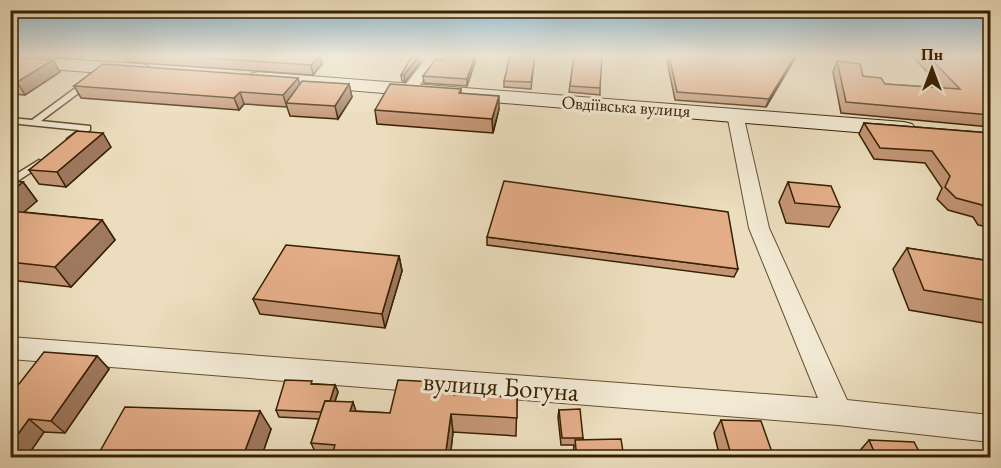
<svg xmlns="http://www.w3.org/2000/svg" width="1001" height="468" font-family="'EB Garamond',serif">
<rect width="100%" height="100%" fill="#ebddbd"/>
<filter id="stains"><feTurbulence type="fractalNoise" baseFrequency=".00333" numOctaves="4"/><feColorMatrix values="0 0 0 0 .2 0 0 0 0 .09 0 0 0 0 .02 0 0 0 .5 -.17"/></filter>
<radialGradient id="worn" r=".72"><stop offset=".6" stop-color="#630" stop-opacity="0"/><stop offset="1" stop-color="#630" stop-opacity=".3"/></radialGradient>
<g fill="none" stroke-linecap="round" stroke-linejoin="round">
<g stroke="#655030" stroke-width="3">
<g id="service">
<polygon points="85,81 92,83 41,121 90,126 90,130 74,141 68,141 67,139 79,130 10,123 10,118 32,120"/>
<polygon points="39,160 44,163 42,165 10,186 10,178"/>
</g>
</g>
<g stroke="#655030" stroke-width="2">
<g id="minor">
<polygon points="428,56 443,56 432,67 415,92 405,92 402,89"/>
<polygon points="735,109 743,114 769,228 847,400 990,415 990,442 838,425 10,359 10,337 818,398 749,228 727,114"/>
</g>
</g>
<g stroke="#382101" stroke-width="2">
<g id="secondary">
<polygon points="10,56 141,64 148,66 151,70 148,74 141,76 10,66"/>
<polygon points="258,72 904,122 912,124 916,129 912,134 904,136 251,82 248,78 251,74"/>
</g>
</g>
<use href="#service" fill="#f2e9d4" fill-rule="evenodd"/>
<use href="#minor" fill="#f2e9d4" fill-rule="evenodd"/>
<use href="#secondary" fill="#f2e9d4" fill-rule="evenodd"/>
</g>
<g fill="#c39575" stroke="#382101" stroke-width="1.5">
<polygon points="31,56 85,56 80,59"/>
<polygon points="124,56 320,56 322,64 313,75 127,62"/>
<polygon points="574,56 600,88 600,95 569,92"/>
<polygon points="666,56 796,56 766,107 675,100"/>
<polygon points="912,56 984,56 990,61 990,127 841,113 833,72 837,61 863,76 885,84 942,88"/>
<polygon points="10,57 60,72 25,95 10,94"/>
<polygon points="475,62 467,86 424,83 423,76"/>
<polygon points="420,63 405,82 402,81 401,75"/>
<polygon points="534,63 531,89 504,87 504,81"/>
<polygon points="298,78 299,85 349,84 352,97 338,119 290,116 287,107 244,104 239,110 81,98 74,86"/>
<polygon points="461,89 461,93 499,109 493,133 377,124 375,110"/>
<polygon points="864,123 990,133 990,227 978,225 973,217 948,210 937,199 942,188 925,163 874,159 859,134"/>
<polygon points="111,147 66,187 39,184 29,170"/>
<polygon points="10,181 23,182 37,201 24,212 102,220 115,240 71,287 10,280"/>
<polygon points="788,182 840,207 829,227 786,223 779,202"/>
<polygon points="487,237 738,269 734,277 487,245"/>
<polygon points="907,248 990,261 990,324 909,310 893,269"/>
<polygon points="399,256 402,271 385,328 260,314 253,299"/>
<polygon points="97,356 109,369 65,433 44,432 26,458 19,384"/>
<polygon points="456,383 457,395 517,397 516,436 453,432 450,458 318,458 311,443 319,419 279,417 276,410 313,384 335,385 338,392 335,401 356,411 390,413"/>
<polygon points="559,410 583,438 583,440 624,458 573,458 573,453 574,445 561,445 558,417"/>
<polygon points="721,420 774,458 720,458 714,433"/>
<polygon points="271,429 261,458 104,458 99,453"/>
<polygon points="869,440 921,455 935,458 858,458 857,454"/>
</g>
<g fill="#9f795f" stroke="#382101" stroke-width="1.5">
<polygon points="319,56 320,56 322,64 313,75 311,65"/>
<polygon points="419,56 420,63 405,82 404,75"/>
<polygon points="475,56 475,62 467,86 467,79"/>
<polygon points="795,56 796,56 796,57 766,107 769,99"/>
<polygon points="53,60 60,72 25,95 17,82"/>
<polygon points="298,78 301,90 286,103 287,107 283,95"/>
<polygon points="349,84 352,97 338,119 335,106"/>
<polygon points="240,92 244,104 239,110 234,98"/>
<polygon points="499,96 499,109 493,133 492,119"/>
<polygon points="103,133 111,147 66,187 57,172"/>
<polygon points="23,182 37,201 10,224 10,192"/>
<polygon points="102,220 115,240 71,287 55,267"/>
<polygon points="399,256 402,271 385,328 382,314"/>
<polygon points="97,356 109,369 65,433 51,421"/>
<polygon points="335,385 338,392 329,419 326,412"/>
<polygon points="353,402 359,420 350,411"/>
<polygon points="260,411 271,429 261,458 243,458 243,456"/>
<polygon points="451,414 453,432 450,458 445,458"/>
<polygon points="29,419 44,432 26,458 10,458 10,445"/>
</g>
<g fill="#e3ad88" stroke="#382101" stroke-width="1.5">
<polygon points="176,56 319,56 311,65"/>
<polygon points="412,56 419,56 404,75 401,75"/>
<polygon points="444,56 475,56 467,79 423,76 436,59 442,60"/>
<polygon points="510,56 535,57 531,82 504,81"/>
<polygon points="574,56 602,56 600,88 570,86"/>
<polygon points="669,56 795,56 769,99 677,92"/>
<polygon points="928,56 984,56 990,61 990,115 846,102 837,61 860,64 863,76 881,78 885,84 960,89"/>
<polygon points="10,57 53,60 17,82 10,82"/>
<polygon points="103,64 298,78 283,95 240,92 234,98 74,86"/>
<polygon points="302,81 349,84 335,106 286,103"/>
<polygon points="390,84 461,89 459,93 499,96 492,119 375,110"/>
<polygon points="864,123 990,133 990,144 987,144 990,148 990,214 987,213 982,205 956,198 945,187 950,176 932,151 880,148"/>
<polygon points="77,131 103,133 57,172 29,170"/>
<polygon points="10,181 23,182 10,192"/>
<polygon points="504,181 728,212 738,269 487,237"/>
<polygon points="788,182 831,186 840,207 795,203"/>
<polygon points="10,211 102,220 55,267 10,262"/>
<polygon points="286,245 399,256 382,314 253,299"/>
<polygon points="907,248 990,261 990,301 924,290"/>
<polygon points="44,352 97,356 51,421 29,419 10,445 10,384 19,384"/>
<polygon points="285,380 312,381 311,384 335,385 330,401 325,401 321,412 276,410"/>
<polygon points="398,380 456,383 454,395 517,397 517,418 451,414 445,458 331,458 335,445 311,443 325,401 353,402 350,411 390,413"/>
<polygon points="125,407 260,411 243,456 99,453"/>
<polygon points="580,409 583,438 562,438 559,410"/>
<polygon points="721,420 761,421 774,458 732,458"/>
<polygon points="621,439 624,458 577,458 575,440"/>
<polygon points="869,440 914,442 921,455 934,456 935,458 877,458"/>
</g>
<linearGradient id="sky" x2="0" y2="1"><stop stop-color="#88b7d2"/><stop offset="0.46" stop-color="#f6f0e1"/><stop offset="1" stop-color="#f6f0e1" stop-opacity="0"/></linearGradient>
<rect width="1001" height="121" fill="url(#sky)"/>
<g text-anchor="middle" dominant-baseline="central" stroke-width="6" stroke-linejoin="round" paint-order="stroke">
<g font-size="18" fill="#382101" stroke="#f2e9d4">
<text transform="translate(626 106) rotate(4)">Овдіївська вулиця</text>
</g>
<g font-size="27" fill="#382101" stroke="#f2e9d4">
<text transform="translate(501 386) rotate(4)">вулиця Богуна</text>
</g>
</g>
<rect width="1001" height="468" fill="none" stroke="#ebddbd" stroke-width="36"/>
<rect x="12" y="12" width="977" height="444" fill="none" stroke="#382101" stroke-width="3"/>
<rect x="18" y="18" width="965" height="432" fill="none" stroke="#382101" stroke-width="1.5"/>
<g transform="translate(932 69)" stroke="#f2e9d4" stroke-width="4.5" paint-order="stroke">
<path d="M0-4.5L10 22L0 15L-10 22Z" fill="#382101"/>
<text y="-9" font-size="16" font-weight="bold" text-anchor="middle" fill="#382101">Пн</text>
</g>
<rect width="100%" height="100%" filter="url(#stains)"/>
<rect width="100%" height="100%" fill="url(#worn)"/>
</svg>
